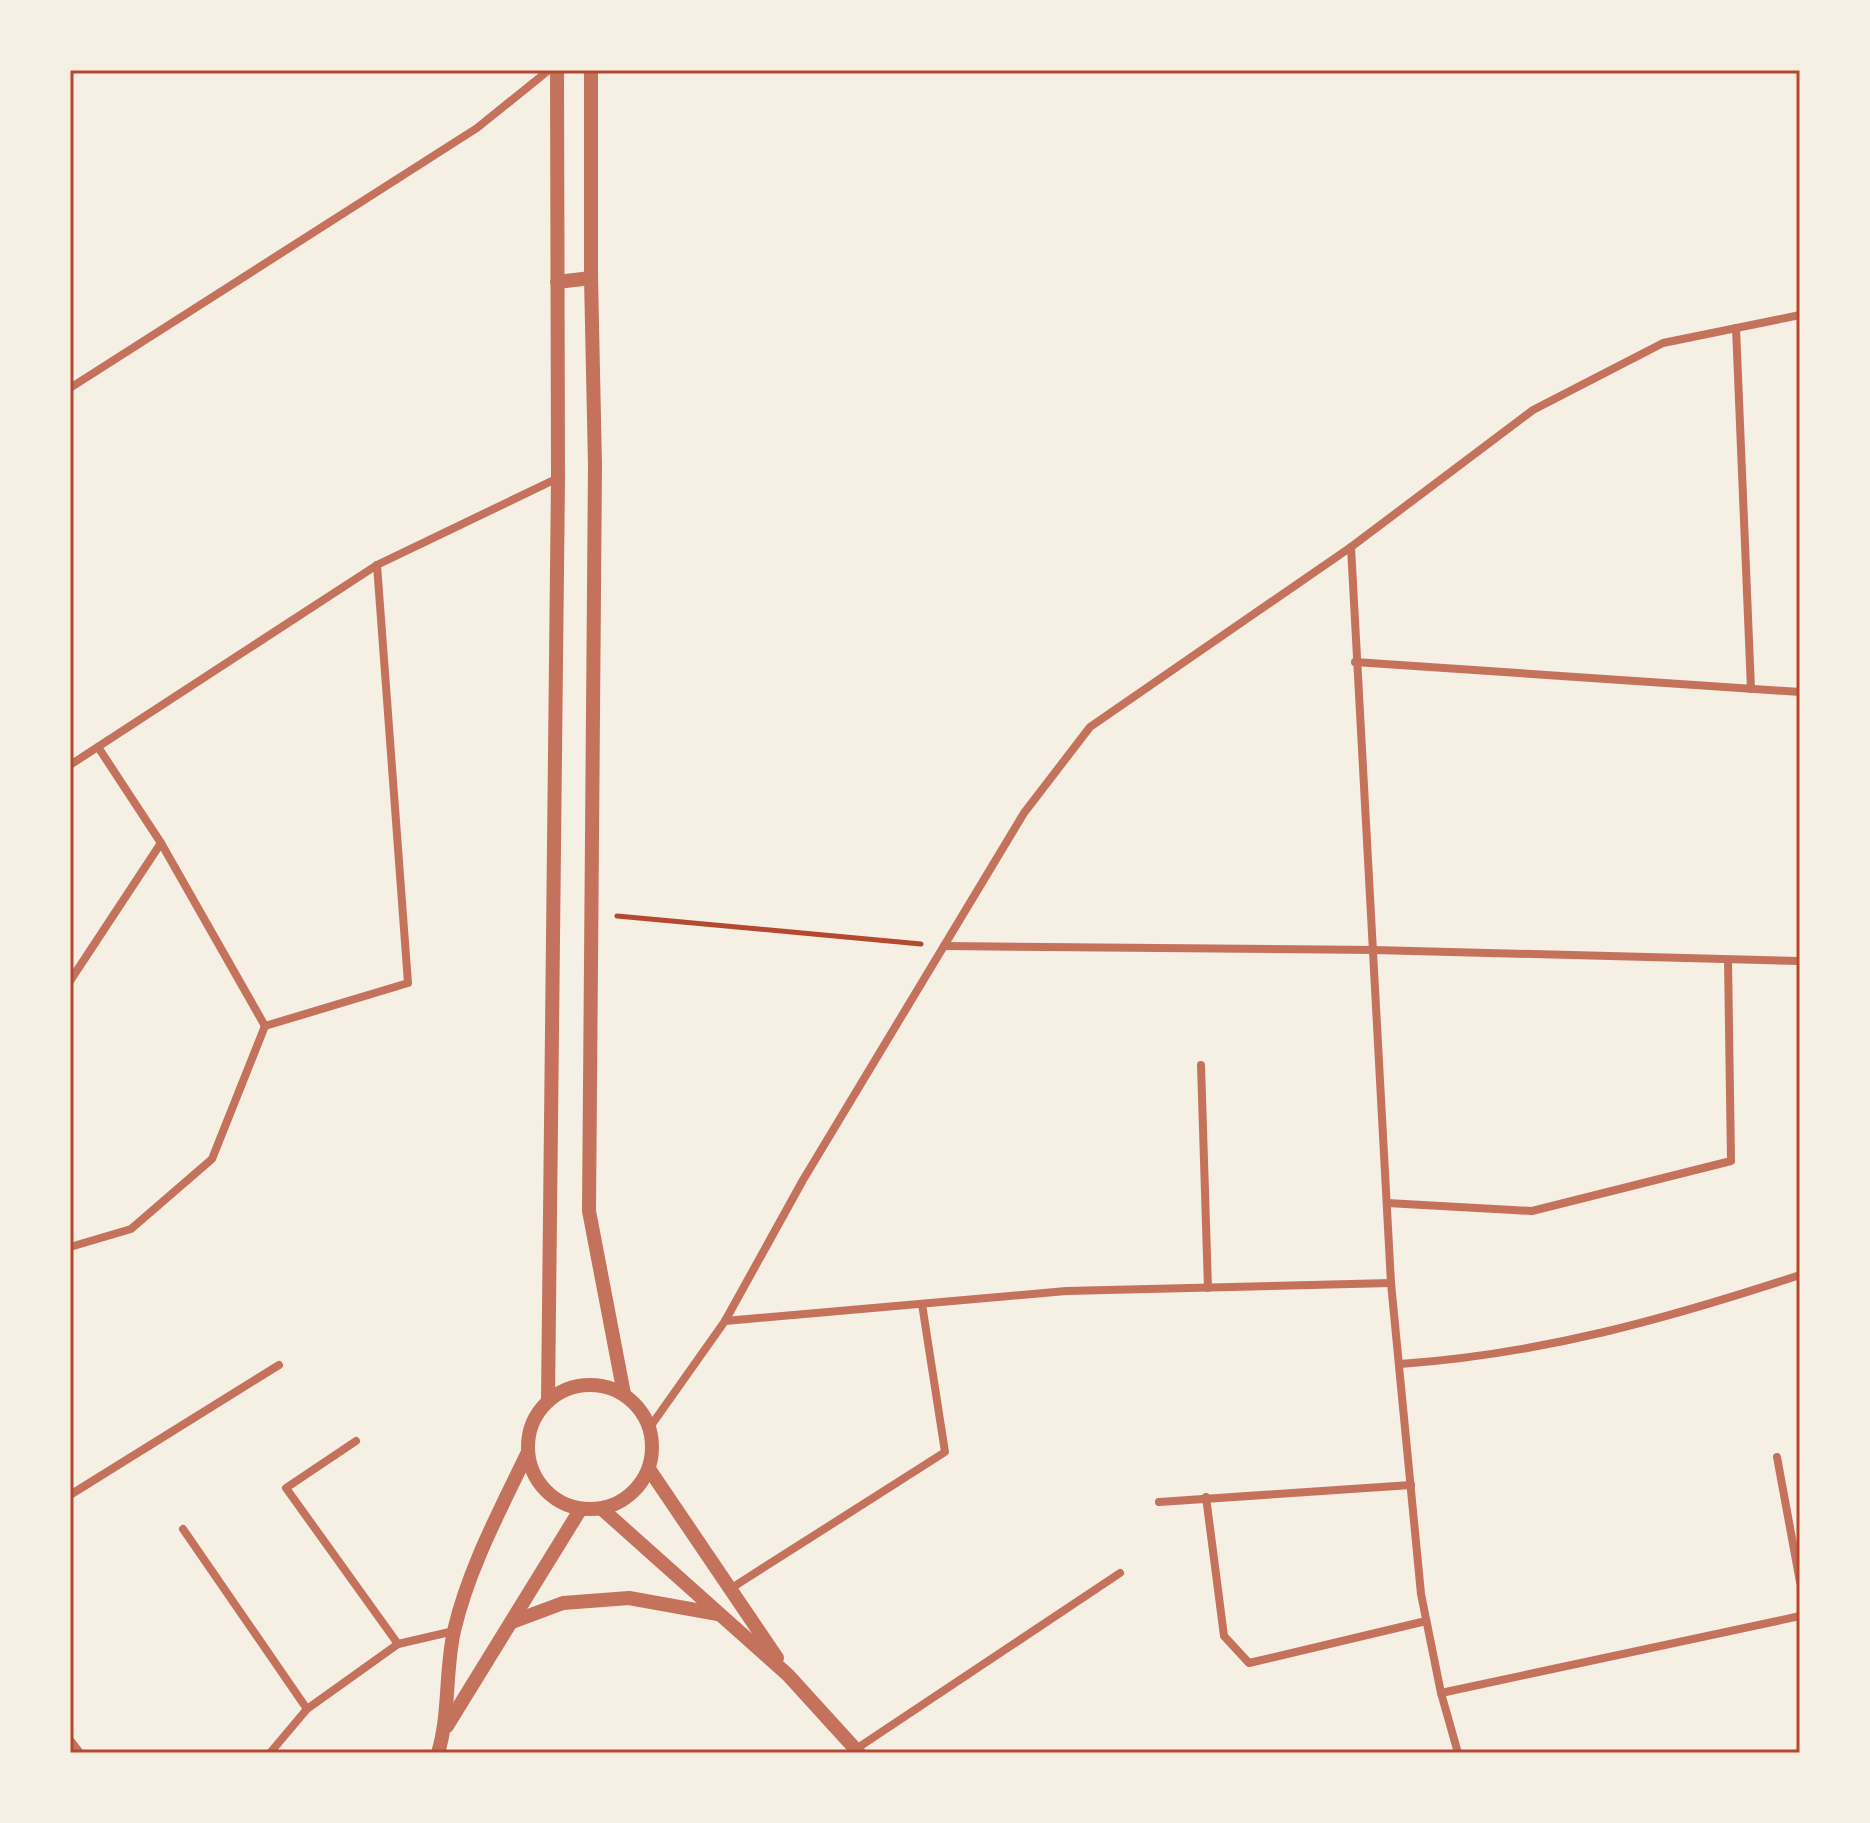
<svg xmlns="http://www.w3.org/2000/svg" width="1870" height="1823" font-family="Quicksand,sans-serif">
<rect width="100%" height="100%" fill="#f6efe4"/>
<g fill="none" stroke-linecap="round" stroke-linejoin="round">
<polyline stroke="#b5482f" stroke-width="5" points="617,916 921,944"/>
<g stroke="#c5725c" stroke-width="8">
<polyline points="1736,328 1751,689"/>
<polyline points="70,388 477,128 549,70"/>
<polyline points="1351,547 1391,1283 1421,1594 1441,1693 1458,1753"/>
<polyline points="1355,662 1800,692"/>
<polyline points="98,747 161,843 265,1026"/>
<polyline points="70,765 377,565 558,478"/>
<polyline points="944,946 1374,950 1800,961"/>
<polyline points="70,981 161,843"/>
<polyline points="1201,1065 1208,1288"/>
<polyline points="1387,1203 1532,1211 1731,1161 1728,960"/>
<polyline points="70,1247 131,1229 212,1159 265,1026 408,983 377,565"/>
<polyline points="725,1321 1066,1291 1391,1283"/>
<path d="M 1400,1364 C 1542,1354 1666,1319 1800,1275"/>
<polyline points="650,1427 725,1321 803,1180 1024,813 1090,727 1351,547 1533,410 1663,343 1800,315"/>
<polyline points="356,1441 286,1488 398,1644"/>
<polyline points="1777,1457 1800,1582"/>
<polyline points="70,1495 279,1365"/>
<polyline points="1206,1497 1224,1636 1249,1663 1426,1621"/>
<polyline points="1159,1502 1411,1485"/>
<polyline points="183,1529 307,1709"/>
<polyline points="730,1589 945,1452 922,1304"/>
<polyline points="1441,1693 1800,1616"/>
<polyline points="70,1740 80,1753"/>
<polyline points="856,1749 1120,1573"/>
<polyline points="270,1753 307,1709 398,1644 454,1631"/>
</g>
<g stroke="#c5725c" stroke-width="14">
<polyline points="591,70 591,278 595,465 589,1211 624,1394"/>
<polyline points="557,282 591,278"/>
<circle cx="590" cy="1447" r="62"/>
<polyline points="548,1400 558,478 557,70"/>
<polyline points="649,1469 777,1658"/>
<polyline points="602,1509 788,1675 859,1753"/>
<polyline points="512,1622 563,1603 629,1598 718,1614"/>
<polyline points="447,1726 580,1510"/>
<path d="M 438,1753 C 450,1713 445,1671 454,1631 C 468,1570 500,1510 527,1454"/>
</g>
</g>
<rect width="1870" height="1823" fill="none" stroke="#f6efe4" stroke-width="144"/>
<rect x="72" y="72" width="1726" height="1679" fill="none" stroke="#b5482f" stroke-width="3"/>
</svg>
